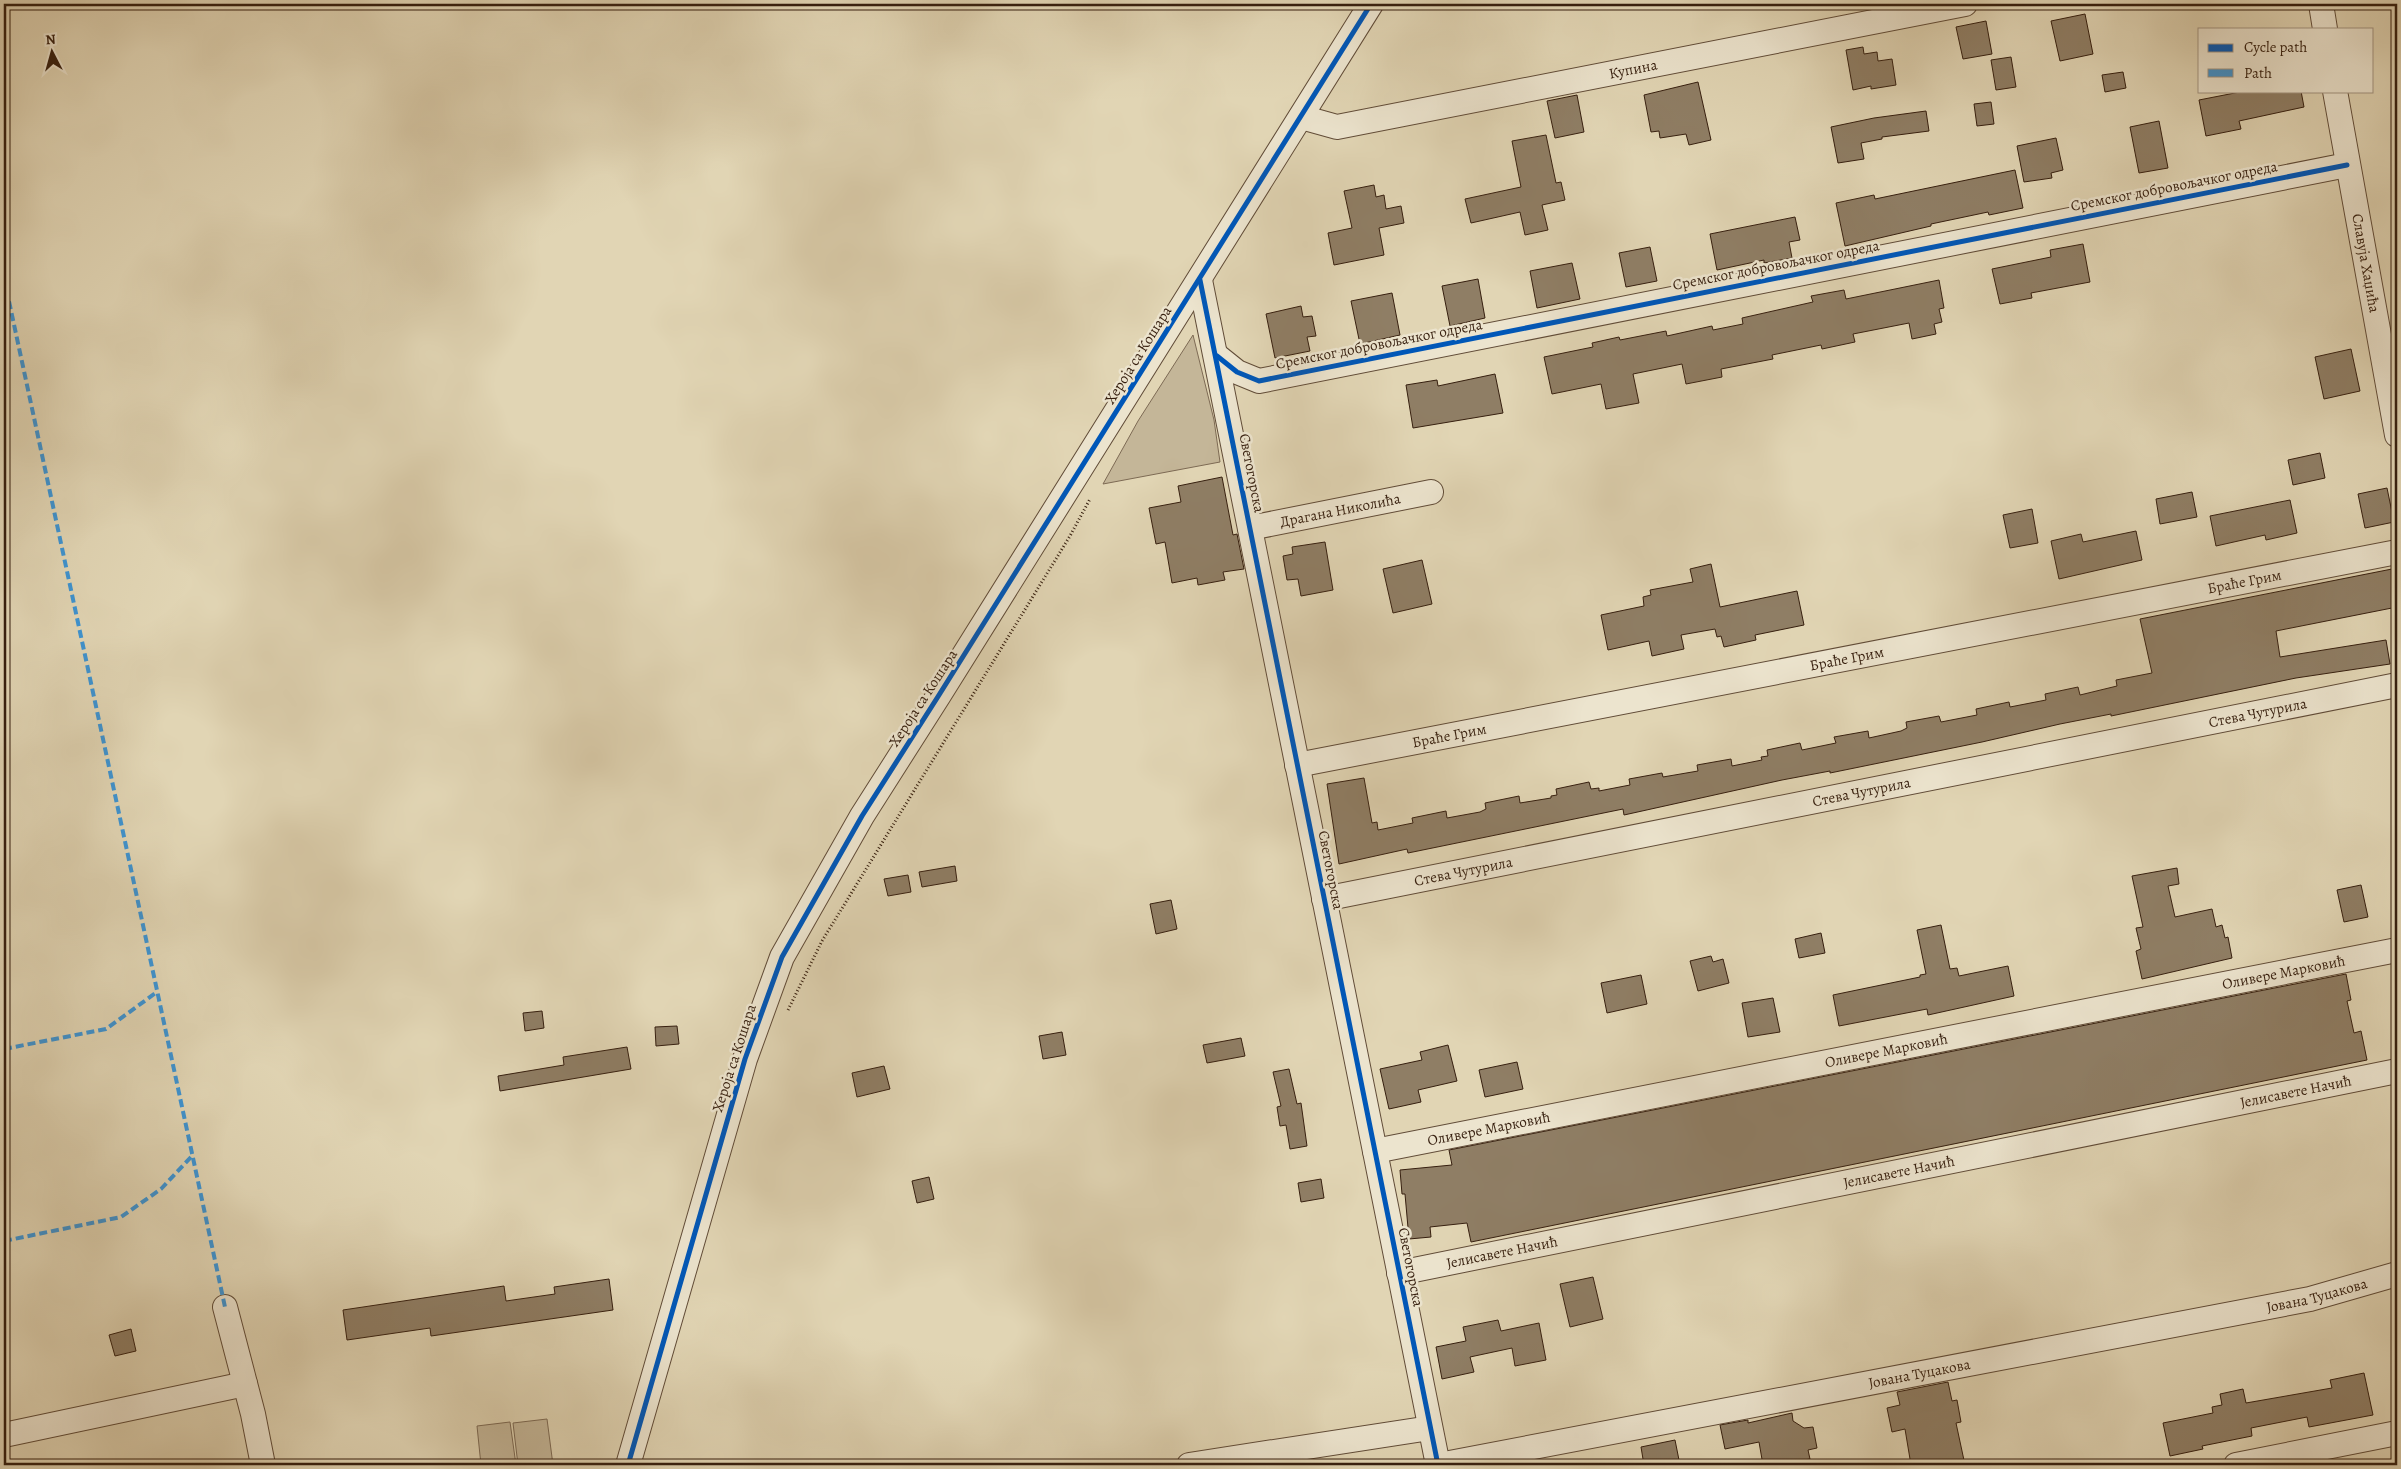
<svg xmlns="http://www.w3.org/2000/svg" width="2401" height="1469" font-family="Alegreya,serif">
<rect width="100%" height="100%" fill="#e1d5b4"/>
<filter id="stains"><feTurbulence type="fractalNoise" baseFrequency=".004" numOctaves="4"/><feColorMatrix values="0 0 0 0 .2 0 0 0 0 .09 0 0 0 0 .02 0 0 0 .5 -.17"/></filter>
<radialGradient id="worn" r=".72"><stop offset=".6" stop-color="#630" stop-opacity="0"/><stop offset="1" stop-color="#630" stop-opacity=".3"/></radialGradient>
<g fill="#c4b698" stroke="#7d6a54">
<polygon points="1193,335 1214,420 1220,462 1103,484 1138,421"/>
<polygon points="547,1419 553,1465 518,1465 513,1423"/>
<polygon points="510,1422 516,1465 481,1465 477,1426"/>
</g>
<g fill="#8f7e65" stroke="#361f0f">
<polygon points="2085,14 2093,54 2060,61 2051,21"/>
<polygon points="1986,21 1992,54 1963,59 1956,27"/>
<polygon points="1863,47 1864,54 1877,52 1878,61 1892,59 1896,85 1871,89 1871,86 1853,90 1846,50"/>
<polygon points="2011,57 2016,87 1996,90 1991,60"/>
<polygon points="2123,72 2126,88 2105,92 2102,75"/>
<polygon points="1698,82 1711,140 1689,145 1686,134 1660,138 1659,131 1651,132 1644,95"/>
<polygon points="2245,91 2301,91 2304,107 2239,121 2241,129 2206,136 2199,100"/>
<polygon points="1577,95 1584,132 1555,138 1547,101"/>
<polygon points="1991,102 1994,124 1977,126 1974,104"/>
<polygon points="1926,111 1929,131 1882,137 1882,139 1861,143 1864,159 1838,163 1831,127 1874,118"/>
<polygon points="2159,121 2168,168 2139,173 2130,127"/>
<polygon points="1546,135 1556,183 1561,182 1565,200 1542,205 1548,230 1525,235 1520,212 1471,223 1465,199 1521,187 1512,141"/>
<polygon points="2056,138 2063,170 2051,173 2052,178 2024,182 2017,146"/>
<polygon points="2015,170 2023,208 1989,215 1988,212 1931,224 1931,226 1845,246 1836,203 1874,195 1875,199"/>
<polygon points="1374,185 1376,197 1384,195 1386,209 1401,206 1404,223 1379,228 1384,255 1334,265 1328,233 1352,228 1344,191"/>
<polygon points="1795,217 1800,240 1789,242 1792,258 1764,263 1764,260 1717,270 1710,234"/>
<polygon points="2083,244 2090,282 2031,293 2032,298 2000,304 1992,269 2051,257 2050,250"/>
<polygon points="1650,247 1657,281 1626,287 1619,253"/>
<polygon points="1572,263 1580,299 1537,308 1530,271"/>
<polygon points="1478,279 1485,318 1450,326 1442,286"/>
<polygon points="1939,280 1944,308 1939,309 1942,322 1934,324 1936,334 1912,339 1909,323 1853,334 1855,342 1822,349 1821,345 1772,355 1773,359 1721,369 1722,377 1686,384 1682,364 1633,374 1639,403 1606,409 1601,384 1552,394 1544,357 1593,347 1592,343 1619,337 1620,340 1666,331 1667,336 1712,326 1713,330 1743,324 1742,318 1813,302 1811,296 1844,290 1846,299"/>
<polygon points="1392,293 1400,335 1360,344 1351,301"/>
<polygon points="1301,306 1303,317 1312,316 1316,336 1307,337 1310,351 1275,358 1266,314"/>
<polygon points="2351,349 2360,391 2324,399 2315,357"/>
<polygon points="1495,374 1503,413 1413,428 1406,385 1437,380 1438,386"/>
<polygon points="2320,453 2325,478 2293,485 2288,460"/>
<polygon points="1222,477 1233,535 1237,534 1244,569 1223,572 1225,580 1198,585 1197,578 1172,583 1165,542 1156,544 1149,508 1181,502 1178,486"/>
<polygon points="2387,488 2394,522 2365,528 2358,494"/>
<polygon points="2192,492 2197,517 2160,524 2156,499"/>
<polygon points="2290,500 2297,533 2266,540 2265,535 2216,546 2210,516"/>
<polygon points="2032,509 2038,543 2010,548 2003,515"/>
<polygon points="2136,531 2142,560 2059,579 2051,541 2081,534 2083,542"/>
<polygon points="1325,542 1333,590 1301,596 1298,579 1287,580 1283,556 1293,554 1292,547"/>
<polygon points="1422,560 1432,604 1393,613 1383,569"/>
<polygon points="1711,564 1720,607 1797,591 1804,625 1755,635 1756,640 1724,647 1721,636 1717,637 1715,629 1681,635 1684,649 1652,656 1649,641 1608,650 1601,615 1644,606 1643,597 1651,595 1650,590 1693,582 1690,569"/>
<polygon points="2397,568 2397,607 2276,631 2280,657 2386,640 2390,664 2296,678 2111,716 2111,714 2060,724 1982,742 1830,773 1830,771 1782,780 1624,815 1623,809 1408,853 1407,849 1339,864 1327,784 1364,778 1372,823 1377,822 1378,830 1413,823 1412,818 1446,811 1447,818 1480,812 1486,809 1485,803 1519,796 1520,803 1551,798 1551,796 1557,795 1556,789 1589,782 1591,789 1599,788 1599,791 1630,785 1629,779 1662,773 1663,777 1698,771 1697,765 1731,759 1732,766 1762,760 1761,757 1768,756 1767,750 1800,743 1802,750 1836,743 1834,737 1868,731 1869,738 1901,731 1907,728 1906,722 1939,716 1941,722 1977,715 1976,709 2009,702 2010,707 2046,700 2045,694 2078,687 2080,695 2117,686 2116,680 2152,673 2140,619"/>
<polygon points="955,866 957,881 922,887 919,872"/>
<polygon points="2177,868 2179,884 2168,886 2175,917 2212,909 2216,927 2222,925 2225,938 2228,937 2232,958 2142,979 2136,951 2141,949 2136,928 2143,927 2132,876"/>
<polygon points="908,875 911,892 888,896 884,879"/>
<polygon points="2361,885 2368,917 2344,922 2337,890"/>
<polygon points="1171,900 1177,929 1156,934 1150,904"/>
<polygon points="1941,925 1950,969 1957,968 1959,976 2008,966 2014,996 1928,1015 1927,1009 1839,1026 1833,995 1920,977 1920,975 1926,974 1917,930"/>
<polygon points="1821,933 1825,953 1799,958 1795,939"/>
<polygon points="1711,956 1713,962 1723,959 1729,983 1698,991 1690,961"/>
<polygon points="2346,974 2351,1000 2347,1001 2354,1033 2361,1031 2367,1060 1471,1242 1467,1223 1430,1227 1431,1237 1409,1239 1405,1194 1402,1194 1400,1170 1452,1165 1449,1150"/>
<polygon points="1641,975 1647,1004 1607,1013 1601,983"/>
<polygon points="1773,998 1780,1032 1748,1037 1742,1003"/>
<polygon points="542,1011 544,1028 525,1031 523,1013"/>
<polygon points="677,1026 679,1044 656,1046 655,1027"/>
<polygon points="1062,1032 1066,1055 1043,1059 1039,1036"/>
<polygon points="1241,1038 1245,1056 1207,1063 1203,1045"/>
<polygon points="1448,1045 1457,1081 1418,1090 1421,1102 1389,1109 1380,1069 1422,1060 1420,1052"/>
<polygon points="627,1047 631,1069 500,1091 498,1076 564,1065 563,1057"/>
<polygon points="1517,1062 1523,1089 1485,1097 1479,1070"/>
<polygon points="884,1066 890,1089 857,1097 852,1073"/>
<polygon points="1289,1069 1297,1104 1301,1103 1307,1146 1290,1149 1286,1125 1280,1126 1277,1107 1281,1106 1273,1072"/>
<polygon points="929,1177 934,1199 917,1203 912,1181"/>
<polygon points="1321,1179 1324,1198 1301,1202 1298,1183"/>
<polygon points="1593,1277 1603,1319 1570,1327 1560,1284"/>
<polygon points="609,1279 613,1310 431,1336 430,1328 347,1340 343,1310 504,1286 506,1301 555,1294 554,1287"/>
<polygon points="1498,1320 1501,1331 1539,1323 1546,1360 1515,1366 1512,1348 1470,1357 1474,1372 1442,1379 1436,1347 1466,1341 1463,1327"/>
<polygon points="131,1329 136,1351 115,1356 109,1335"/>
<polygon points="2364,1373 2373,1415 2309,1427 2307,1417 2251,1428 2252,1436 2202,1446 2203,1449 2170,1456 2163,1423 2213,1413 2212,1407 2222,1405 2220,1394 2243,1389 2246,1403 2332,1388 2330,1380"/>
<polygon points="1948,1382 1952,1401 1957,1400 1961,1422 1956,1423 1965,1465 1911,1465 1905,1429 1892,1432 1887,1408 1900,1405 1897,1392"/>
<polygon points="1792,1413 1793,1421 1804,1428 1813,1427 1817,1448 1808,1450 1810,1459 1793,1462 1794,1465 1763,1465 1759,1442 1725,1449 1720,1425 1748,1420 1748,1423"/>
<polygon points="1675,1440 1680,1465 1644,1465 1641,1447"/>
</g>
<g fill="none" stroke-linecap="round" stroke-linejoin="round">
<g stroke="#614c38" stroke-width="26">
<g id="minor">
<polyline points="2321,4 2325,29"/>
<path id="s1" d="M 2335,91 L 2397,435"/>
<path id="s2" d="M 1301,117 L 1337,127 L 1965,4"/>
<polyline points="1200,280 1438,1465"/>
<polyline points="1217,356 1237,372 1259,381 2347,165"/>
<path id="s3" d="M 1250,528 L 1431,492"/>
<path id="s4" d="M 1297,765 L 2397,552"/>
<path id="s5" d="M 1324,899 L 2397,685"/>
<path id="s6" d="M 1375,1151 L 2397,950"/>
<path id="s7" d="M 1399,1273 L 2397,1071"/>
<polyline points="225,1307 253,1414 263,1465"/>
<polyline points="4,1435 245,1384"/>
<polyline points="628,1465 745,1059 782,957 862,816 939,695 1371,4"/>
<polyline points="1189,1465 1430,1428"/>
<path id="s8" d="M 1439,1465 L 2310,1299 L 2397,1274"/>
<polyline points="2236,1465 2397,1433"/>
</g>
</g>
<polyline stroke="#361f0f" stroke-width="3" stroke-dasharray="1 2.5" stroke-linecap="butt" points="788,1010 822,941 1070,536 1090,499"/>
<use href="#minor" stroke="#ece4ce" stroke-width="24"/>
<g stroke="#3e94d2" stroke-width="4" stroke-dasharray="8 4" stroke-linecap="butt">
<polyline points="4,278 225,1307"/>
<polyline points="4,1049 106,1029 157,992"/>
<polyline points="4,1241 121,1217 161,1189 192,1156"/>
</g>
<g stroke="#ece4ce" stroke-width="8">
<g id="cycleway">
<polyline points="1200,280 1438,1465"/>
<polyline points="1217,356 1237,372 1259,381 2347,165"/>
<polyline points="628,1465 745,1059 782,957 862,816 939,695 1371,4"/>
</g>
</g>
<use href="#cycleway" stroke="#0057b8" stroke-width="5"/>
</g>
<g text-anchor="middle" dominant-baseline="central" stroke-width="5" stroke-linejoin="round" paint-order="stroke">
<g font-size="15" fill="#361f0f" stroke="#ece4ce">
<text stroke="none"><textPath href="#s2" startOffset="339">Купина</textPath></text>
<text transform="translate(2174 186) rotate(-11)">Сремског добровољачког одреда</text>
<text stroke="none"><textPath href="#s1" startOffset="175">Славуја Хаџића</textPath></text>
<text transform="translate(1776 265) rotate(-11)">Сремског добровољачког одреда</text>
<text transform="translate(1379 344) rotate(-11)">Сремског добровољачког одреда</text>
<text transform="translate(1138 355) rotate(-58)">Хероја са Кошара</text>
<text transform="translate(1252 473) rotate(79)">Светогорска</text>
<text stroke="none"><textPath href="#s3" startOffset="92">Драгана Николића</textPath></text>
<text stroke="none"><textPath href="#s4" startOffset="965">Браће Грим</textPath></text>
<text stroke="none"><textPath href="#s4" startOffset="560">Браће Грим</textPath></text>
<text transform="translate(923 698) rotate(-57)">Хероја са Кошара</text>
<text stroke="none"><textPath href="#s5" startOffset="952">Стева Чутурила</textPath></text>
<text stroke="none"><textPath href="#s4" startOffset="155">Браће Грим</textPath></text>
<text stroke="none"><textPath href="#s5" startOffset="548">Стева Чутурила</textPath></text>
<text transform="translate(1331 870) rotate(79)">Светогорска</text>
<text stroke="none"><textPath href="#s5" startOffset="142">Стева Чутурила</textPath></text>
<text stroke="none"><textPath href="#s6" startOffset="926">Оливере Марковић</textPath></text>
<text stroke="none"><textPath href="#s6" startOffset="521">Оливере Марковић</textPath></text>
<text transform="translate(734 1058) rotate(-72)">Хероја са Кошара</text>
<text stroke="none"><textPath href="#s7" startOffset="915">Јелисавете Начић</textPath></text>
<text stroke="none"><textPath href="#s6" startOffset="116">Оливере Марковић</textPath></text>
<text stroke="none"><textPath href="#s7" startOffset="510">Јелисавете Начић</textPath></text>
<text stroke="none"><textPath href="#s7" startOffset="105">Јелисавете Начић</textPath></text>
<text transform="translate(1411 1267) rotate(79)">Светогорска</text>
<text stroke="none"><textPath href="#s8" startOffset="894">Јована Туцакова</textPath></text>
<text stroke="none"><textPath href="#s8" startOffset="489">Јована Туцакова</textPath></text>
</g>
</g>
<rect width="2401" height="1469" fill="none" stroke="#e1d5b4" stroke-width="20"/>
<rect x="5" y="5" width="2391" height="1459" fill="none" stroke="#361f0f" stroke-width="2.5"/>
<rect x="10" y="10" width="2381" height="1449" fill="none" stroke="#361f0f"/>
<rect x="2198" y="28" width="175" height="65" fill="#ece4ce" stroke="#a39582"/>
<rect x="2208" y="44" width="25" height="8" fill="#0057b8" stroke="#a39582"/>
<text x="2244" y="52" font-size="15" fill="#361f0f">Cycle path</text>
<rect x="2208" y="69" width="25" height="8" fill="#3e94d2" stroke="#a39582"/>
<text x="2244" y="78" font-size="15" fill="#361f0f">Path</text>
<g transform="translate(52 52) rotate(354)" stroke="#ece4ce" stroke-width="4" paint-order="stroke">
<path d="M0-4L9 19L0 12L-9 19Z" fill="#361f0f"/>
<text y="-8" font-size="14" font-weight="bold" text-anchor="middle" fill="#361f0f">N</text>
</g>
<rect width="100%" height="100%" filter="url(#stains)"/>
<rect width="100%" height="100%" fill="url(#worn)"/>
</svg>
